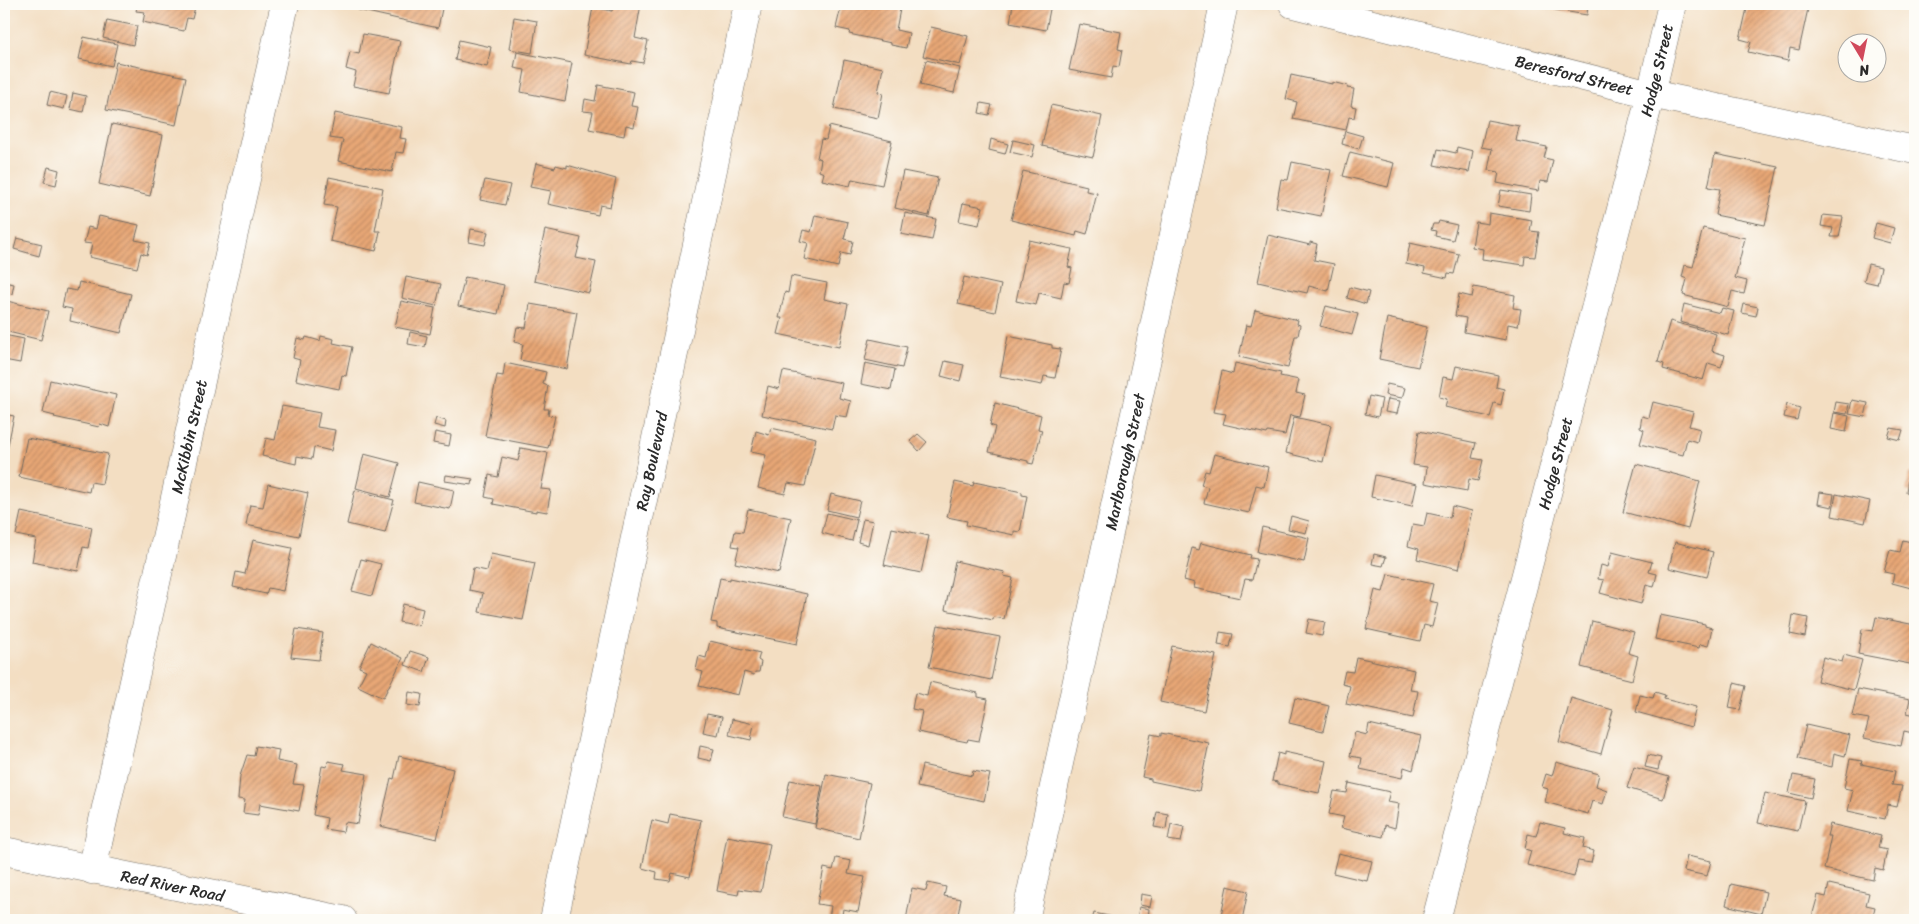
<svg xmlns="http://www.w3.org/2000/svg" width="1919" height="924" font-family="Sriracha,sans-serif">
<defs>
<pattern id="building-hatch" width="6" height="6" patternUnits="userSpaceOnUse" patternTransform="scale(1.25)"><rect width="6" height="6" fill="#e8a776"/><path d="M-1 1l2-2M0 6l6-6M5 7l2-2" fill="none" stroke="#bc8861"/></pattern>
</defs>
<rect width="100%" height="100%" fill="#fdfcf7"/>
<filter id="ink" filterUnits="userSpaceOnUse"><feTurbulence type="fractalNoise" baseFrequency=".02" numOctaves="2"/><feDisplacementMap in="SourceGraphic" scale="10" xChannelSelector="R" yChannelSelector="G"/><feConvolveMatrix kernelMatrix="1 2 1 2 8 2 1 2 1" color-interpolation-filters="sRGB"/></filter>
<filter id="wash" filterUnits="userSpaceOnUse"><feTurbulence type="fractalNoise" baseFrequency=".0096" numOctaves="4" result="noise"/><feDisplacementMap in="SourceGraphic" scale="20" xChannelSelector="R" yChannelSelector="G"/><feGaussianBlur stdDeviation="1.12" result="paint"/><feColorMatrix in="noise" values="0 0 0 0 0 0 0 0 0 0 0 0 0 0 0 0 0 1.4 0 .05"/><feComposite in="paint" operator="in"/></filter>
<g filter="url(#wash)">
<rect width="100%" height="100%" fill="#f3dec2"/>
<g id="blocks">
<g fill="url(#building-hatch)">
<polygon points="138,4 190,4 195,7 192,19 187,18 184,31 143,22 145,12 136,11"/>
<polygon points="359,4 443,4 438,28 358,10"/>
<polygon points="614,4 641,4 635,38 648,41 643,63 632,61 631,64 584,55 593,7 612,11"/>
<polygon points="856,4 901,4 896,30 909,33 906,48 891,45 891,43 849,34 850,31 836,28 841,7 855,9"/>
<polygon points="1013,4 1051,4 1046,30 1010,23"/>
<polygon points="1544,4 1588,4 1587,15 1544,8"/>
<polygon points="1748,4 1809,4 1799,50 1790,48 1788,61 1748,52 1751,42 1740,39"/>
<polygon points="514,17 537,21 532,53 509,49"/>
<polygon points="107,20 137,26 133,45 103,38"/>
<polygon points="1079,24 1121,32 1118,49 1122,50 1119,67 1113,66 1111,78 1069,70"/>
<polygon points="931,27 968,36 960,65 923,56"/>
<polygon points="363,34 400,41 389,93 353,86 356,72 346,69 350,52 359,54"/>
<polygon points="84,37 117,44 112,66 79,59"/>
<polygon points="459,40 491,47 487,67 455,60"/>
<polygon points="517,52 572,63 565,101 521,92 525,70 514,68"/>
<polygon points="1910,58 1915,59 1915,69 1908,68"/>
<polygon points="844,60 883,68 878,92 883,93 878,118 834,109"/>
<polygon points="926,60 960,68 954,93 920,85"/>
<polygon points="116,62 186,77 176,125 106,110"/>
<polygon points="1291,75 1332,84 1332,82 1348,86 1347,88 1354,89 1351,106 1356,107 1354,118 1349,117 1346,130 1293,119 1297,102 1286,99"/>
<polygon points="598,85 634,92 631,106 638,107 634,127 626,125 624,136 589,129 593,112 583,111 585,99 595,101"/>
<polygon points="50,92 67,96 64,109 47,105"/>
<polygon points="73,93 86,96 83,112 70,109"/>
<polygon points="981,103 992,105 989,115 979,113"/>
<polygon points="1051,105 1102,116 1093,157 1042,146"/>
<polygon points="335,113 402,127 400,138 406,139 403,153 396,152 392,172 338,161 343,140 330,138"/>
<polygon points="1487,120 1519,126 1516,141 1547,147 1544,158 1553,160 1548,182 1540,181 1538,191 1497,183 1499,172 1488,170 1492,149 1481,147"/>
<polygon points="112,124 163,135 150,196 99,184"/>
<polygon points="829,126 892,141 882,185 852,179 850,186 822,180 824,173 819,171 821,159 817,158 821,139 826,140"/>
<polygon points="1345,131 1363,136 1359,149 1342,144"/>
<polygon points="991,139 1008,144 1005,154 989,150"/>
<polygon points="1013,140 1035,145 1032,157 1010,152"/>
<polygon points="1457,147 1473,151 1469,172 1434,165 1438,149 1456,153"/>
<polygon points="1350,152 1394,163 1388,187 1343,176"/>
<polygon points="1715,154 1778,167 1765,225 1715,215 1720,189 1708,187"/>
<polygon points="1292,162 1331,170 1321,216 1276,207 1281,179 1288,180"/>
<polygon points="536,163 555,168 556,165 567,168 567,165 616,179 610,207 600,205 598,215 548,204 551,191 530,187"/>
<polygon points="48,167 59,170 56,185 44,182"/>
<polygon points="903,171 938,178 929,216 895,208"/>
<polygon points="1023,171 1087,186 1086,191 1097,193 1087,234 1077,231 1076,236 1011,220"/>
<polygon points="329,177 383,188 375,231 380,231 376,251 330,241 337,207 324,205"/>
<polygon points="485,180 510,185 505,205 480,200"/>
<polygon points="1501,190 1531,195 1529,211 1498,206"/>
<polygon points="963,203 983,207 979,225 959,221"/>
<polygon points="905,213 936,219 932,240 901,234"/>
<polygon points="1489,213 1532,220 1530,231 1539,232 1535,257 1525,256 1524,265 1482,259 1483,249 1472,247 1476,222 1488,224"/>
<polygon points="815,215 848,222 844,239 853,241 850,255 841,253 838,267 804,259 808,243 800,241 803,230 811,232"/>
<polygon points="1823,215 1843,217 1839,237 1831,237 1833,228 1821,226"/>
<polygon points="99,216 139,225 135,240 150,243 147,255 141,253 137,268 89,257 92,244 84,243 88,227 96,229"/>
<polygon points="1439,221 1457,225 1453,240 1435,236 1436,231 1431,230 1433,224 1438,224"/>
<polygon points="1876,223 1894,228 1890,243 1872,238"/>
<polygon points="1703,228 1745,238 1735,278 1747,281 1744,294 1732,291 1728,307 1683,295 1687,279 1682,277 1685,265 1693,267"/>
<polygon points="471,229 488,232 485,245 469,242"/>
<polygon points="545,230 581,238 576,258 596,262 589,293 534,281"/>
<polygon points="1268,235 1310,245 1310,242 1317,244 1314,260 1334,264 1328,291 1309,286 1307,293 1258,282"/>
<polygon points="17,238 42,244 39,256 14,249"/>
<polygon points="1029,240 1072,249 1068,267 1072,268 1069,283 1064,282 1061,298 1039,293 1036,305 1016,301"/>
<polygon points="1410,243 1459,254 1454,274 1448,273 1447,278 1424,273 1425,268 1406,264"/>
<polygon points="1868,264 1881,267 1877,284 1864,281"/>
<polygon points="791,276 827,283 824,299 848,304 839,347 778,334 782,318 779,318 785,292 788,293"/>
<polygon points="406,277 441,284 436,306 402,298"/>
<polygon points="465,277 504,285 498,314 458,306"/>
<polygon points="964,277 1001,285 995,312 958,304"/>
<polygon points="4,282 14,284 12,294 4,292"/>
<polygon points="79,282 131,294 121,333 70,321 72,309 62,307 66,289 77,291"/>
<polygon points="1350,287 1369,292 1366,304 1347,298"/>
<polygon points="1474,287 1515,295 1513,308 1521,309 1518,326 1508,324 1506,340 1464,332 1466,318 1455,316 1459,294 1472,297"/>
<polygon points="7,301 48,311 41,340 4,331 4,310"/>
<polygon points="401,301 435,308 430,334 395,327"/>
<polygon points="530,304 577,312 567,369 520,360 523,344 514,342 517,327 526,328"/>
<polygon points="1684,304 1720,313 1722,308 1734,311 1728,335 1680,322"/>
<polygon points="1744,304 1758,307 1756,316 1742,313"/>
<polygon points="1326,306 1358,314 1352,335 1320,326"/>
<polygon points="1255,310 1298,320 1297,324 1300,325 1298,336 1295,336 1288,368 1239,357 1246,325 1251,326"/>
<polygon points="1387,318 1427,327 1418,367 1379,359"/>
<polygon points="1670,321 1716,334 1712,351 1725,355 1721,367 1708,363 1703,380 1663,369 1664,364 1658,362"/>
<polygon points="410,332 427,336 425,347 408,344"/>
<polygon points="4,335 24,339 20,363 4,360"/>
<polygon points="321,336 334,339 333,343 352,347 346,376 342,375 339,389 296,380 300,360 293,358 297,338 305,340 306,337 320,341"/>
<polygon points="1008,336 1052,345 1052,348 1061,349 1055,378 1044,376 1042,385 1000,377"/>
<polygon points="870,339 907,347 902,368 865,360"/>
<polygon points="945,361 964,365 960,381 941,376"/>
<polygon points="505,363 546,372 543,384 548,386 544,409 549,409 548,415 555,416 548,448 485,436 497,375 503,376"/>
<polygon points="865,363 895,369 891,390 861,384"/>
<polygon points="1235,363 1281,373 1280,376 1299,380 1296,393 1305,395 1300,417 1290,415 1285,435 1268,432 1267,434 1223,424 1226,414 1213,412 1222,371 1233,374"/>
<polygon points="1456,366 1498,375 1496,387 1504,389 1501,405 1494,403 1490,417 1445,407 1447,399 1439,397 1443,377 1453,379"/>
<polygon points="783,371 842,383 839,398 851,401 847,417 835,415 832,429 762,415 768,386 779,389"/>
<polygon points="50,380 116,395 109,427 100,424 99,427 54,417 55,416 43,413"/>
<polygon points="1387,384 1405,388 1402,398 1385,395"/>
<polygon points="1369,396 1382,399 1378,417 1365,414"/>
<polygon points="1388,399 1400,401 1397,414 1385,412"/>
<polygon points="1852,400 1868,403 1865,417 1849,414"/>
<polygon points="1653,402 1693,412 1689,426 1700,429 1697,442 1687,439 1683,455 1640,444 1644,430 1640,428 1642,416 1649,418"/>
<polygon points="1836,402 1849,404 1847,414 1834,412"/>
<polygon points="995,403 1041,415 1038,429 1042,430 1033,464 1028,463 1028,461 989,452 995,427 990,425"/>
<polygon points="1787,404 1800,408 1797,420 1784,417"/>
<polygon points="282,406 320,413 317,427 335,430 331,451 314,447 312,459 297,456 296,464 262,456 266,438 275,440"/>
<polygon points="1834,413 1849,416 1846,432 1831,429"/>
<polygon points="4,414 14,416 7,450 4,449"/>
<polygon points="1294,417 1331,425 1323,462 1286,453"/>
<polygon points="436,418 446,421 445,428 434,425"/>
<polygon points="771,428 816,438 805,486 788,483 785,494 758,488 766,455 751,452 756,431 769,435"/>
<polygon points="1891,428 1903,430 1900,440 1888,437"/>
<polygon points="1419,431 1476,443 1472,458 1483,460 1478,481 1469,479 1467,491 1425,483 1427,467 1413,465"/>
<polygon points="435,432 451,435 449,446 433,443"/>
<polygon points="918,434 927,442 919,451 910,441"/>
<polygon points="27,438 108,454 102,484 91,482 89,492 19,477"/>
<polygon points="521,448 548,453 541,489 551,490 547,512 536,510 536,512 493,504 494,499 485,497 489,475 498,477 502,457 518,461"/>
<polygon points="364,454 399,463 390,497 356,488"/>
<polygon points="1214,454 1268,467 1264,487 1256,485 1249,513 1204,503 1208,487 1201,485 1205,471 1209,472"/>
<polygon points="1636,464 1700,481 1688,529 1623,512"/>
<polygon points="1909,473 1915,475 1915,494 1906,492"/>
<polygon points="446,475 473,479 472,485 445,481"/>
<polygon points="1375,475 1417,484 1412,506 1371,497"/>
<polygon points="418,482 454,490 450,509 414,502"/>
<polygon points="955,482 973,486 974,482 1022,492 1022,495 1027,496 1020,532 1014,531 1014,535 966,525 967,521 947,517"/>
<polygon points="268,484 308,493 299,536 246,525 250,505 263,507"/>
<polygon points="355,490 394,500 385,533 347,524"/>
<polygon points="1820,492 1834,494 1832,507 1818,504"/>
<polygon points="831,494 860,501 856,517 827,510"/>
<polygon points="1836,494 1870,501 1865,523 1832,516"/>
<polygon points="1452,506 1472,511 1459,569 1417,559 1419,549 1408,546 1413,524 1424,526 1427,513 1450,518"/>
<polygon points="748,509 791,518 779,573 735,563 739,547 732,546 735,531 743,532"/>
<polygon points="21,512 92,527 88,548 83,547 78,571 32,562 36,539 16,535"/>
<polygon points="827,513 857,520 852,541 822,533"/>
<polygon points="1291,516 1309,521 1306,533 1288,529"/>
<polygon points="863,519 873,521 868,545 858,542"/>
<polygon points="1262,527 1309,538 1304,562 1257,552"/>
<polygon points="892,528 929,536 921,573 884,565"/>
<polygon points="253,540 292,548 283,591 268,588 266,594 233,587 236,572 245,574"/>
<polygon points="1903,540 1915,543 1915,589 1892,583 1894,574 1884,572 1890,550 1900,552"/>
<polygon points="1675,542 1713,552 1707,577 1669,568"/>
<polygon points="1201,543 1251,555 1250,558 1257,559 1252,580 1245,579 1240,598 1194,588 1195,583 1184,580 1192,548 1199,550"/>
<polygon points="1612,552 1652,562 1649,572 1657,574 1654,587 1646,585 1641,604 1600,593 1604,580 1598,579 1601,565 1608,567"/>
<polygon points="491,554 535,563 523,620 479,612 483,593 469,590 473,568 487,571"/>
<polygon points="1374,554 1386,557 1383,566 1372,564"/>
<polygon points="361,559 381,564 372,596 352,591"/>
<polygon points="955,561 1005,572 1004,576 1013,578 1004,619 994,617 993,620 945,610"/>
<polygon points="1388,574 1433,584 1429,601 1438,603 1432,627 1424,625 1420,641 1366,629 1375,590 1383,592"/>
<polygon points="720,578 730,580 730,578 807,594 797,644 717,628 717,623 711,622"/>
<polygon points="403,604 423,609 419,626 399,622"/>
<polygon points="1660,615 1705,624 1705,626 1712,628 1708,646 1700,644 1699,648 1655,639"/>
<polygon points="1793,615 1808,618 1805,637 1790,634"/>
<polygon points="1876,617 1915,625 1915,665 1858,654 1862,629 1873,631"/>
<polygon points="1309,619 1325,622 1322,636 1306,633"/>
<polygon points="1592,621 1634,632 1628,653 1638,656 1632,680 1581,667"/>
<polygon points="938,625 1000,637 991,680 929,667"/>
<polygon points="296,629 323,633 319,660 291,657"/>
<polygon points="1220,632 1233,634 1230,647 1218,645"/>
<polygon points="710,641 760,653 758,660 761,662 759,672 755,672 754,675 744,672 738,695 699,686 703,672 696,670 699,656 706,658"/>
<polygon points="371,642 403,658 383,698 358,686 366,670 359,667"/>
<polygon points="1172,646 1216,655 1204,711 1160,702"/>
<polygon points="410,651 429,657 424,672 405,665"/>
<polygon points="1844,655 1862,660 1854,690 1817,681 1823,657 1842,662"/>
<polygon points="1356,657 1414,670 1410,690 1418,691 1413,718 1346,704 1350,686 1342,684 1345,671 1353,672"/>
<polygon points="930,682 978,693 978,697 988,699 979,741 968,739 967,742 918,732 922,711 912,709 915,693 927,696"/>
<polygon points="1734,683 1746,686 1740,710 1729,708"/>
<polygon points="1858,689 1910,699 1907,713 1915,715 1915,721 1913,733 1904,731 1901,746 1864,738 1869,719 1852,716"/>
<polygon points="409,692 422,694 420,707 407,705"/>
<polygon points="1655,692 1665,695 1664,699 1696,707 1691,727 1636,712 1640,695 1653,698"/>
<polygon points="1295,698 1329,706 1323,731 1289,723"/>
<polygon points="1571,698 1613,710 1601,754 1559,742"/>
<polygon points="707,714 722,717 718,735 703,732"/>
<polygon points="732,719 754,724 751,740 729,735"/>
<polygon points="1369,724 1421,736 1413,770 1404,767 1402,778 1360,769 1362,758 1350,756 1355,732 1367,735"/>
<polygon points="1806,725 1850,735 1845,756 1834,753 1832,767 1798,759"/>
<polygon points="1161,733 1209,743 1199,791 1151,781 1151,779 1142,777 1151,734 1161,736"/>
<polygon points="256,746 279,750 277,761 297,765 293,784 304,785 299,811 260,804 258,815 243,813 245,800 238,799 240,776 247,755 254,756"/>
<polygon points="700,746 714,749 711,761 698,758"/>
<polygon points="1284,752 1326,761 1319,793 1278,784 1278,782 1272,781 1278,753 1284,755"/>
<polygon points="1648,755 1661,758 1658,770 1645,767"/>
<polygon points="399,756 453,769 437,839 380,826 391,778 394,779"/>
<polygon points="1850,759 1862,761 1861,764 1895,771 1892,785 1902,786 1897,807 1888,805 1885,819 1848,811 1853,790 1844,788"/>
<polygon points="328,761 345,764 343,770 367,774 358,824 345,822 343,832 325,829 327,818 313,815 322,766 327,767"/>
<polygon points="1556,762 1599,774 1596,786 1607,790 1603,804 1592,801 1588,814 1545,802 1548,789 1542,787 1546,774 1552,776"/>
<polygon points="922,765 972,776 973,771 990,774 984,801 917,787"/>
<polygon points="1634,767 1669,777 1663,799 1627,788"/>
<polygon points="826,774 870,783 859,838 815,828"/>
<polygon points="1793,775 1815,779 1811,798 1789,793"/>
<polygon points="790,780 822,786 815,824 782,817"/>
<polygon points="1349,783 1390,792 1387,802 1399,804 1395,828 1385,825 1383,837 1341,828 1344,817 1329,814 1334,791 1347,793"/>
<polygon points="1765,793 1805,801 1798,831 1758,823"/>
<polygon points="1157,812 1168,814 1166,829 1154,827"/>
<polygon points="670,814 701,820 690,877 672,873 670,881 656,879 657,872 642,868 652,820 668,824"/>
<polygon points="1540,822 1565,828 1564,833 1585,838 1583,848 1594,851 1591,863 1578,861 1574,877 1527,865 1531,851 1525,849 1528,834 1536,836"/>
<polygon points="1171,824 1184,827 1181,842 1168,840"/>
<polygon points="1830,824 1881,836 1878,848 1887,850 1883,870 1875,868 1873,880 1824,869 1831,836 1827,836"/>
<polygon points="727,836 770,844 761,892 739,889 738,895 717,891"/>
<polygon points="1338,853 1372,861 1367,881 1333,873"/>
<polygon points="1687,856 1711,861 1707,876 1684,871"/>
<polygon points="836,858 851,861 848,874 865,877 858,912 843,909 842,915 839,914 838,920 829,918 831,906 817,904 824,868 833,870"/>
<polygon points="928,883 946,887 944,896 961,899 957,920 906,920 912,888 926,891"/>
<polygon points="1731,884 1766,892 1761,914 1726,905"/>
<polygon points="1829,884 1869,893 1866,905 1875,907 1872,920 1811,920 1818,895 1826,897"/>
<polygon points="1227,886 1248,891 1242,920 1220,920"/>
<polygon points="1141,894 1152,896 1150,907 1140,905"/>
<polygon points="1139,907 1149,909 1148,920 1137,920"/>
<polygon points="1094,913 1123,919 1123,920 1092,920"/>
</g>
</g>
</g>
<g filter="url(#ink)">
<use href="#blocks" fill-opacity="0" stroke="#716a60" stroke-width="1"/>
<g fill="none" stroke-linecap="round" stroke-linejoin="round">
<g stroke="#716a60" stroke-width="29">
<g id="minor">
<path id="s1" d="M 1293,4 L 1651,94 L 1915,150"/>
<path id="s2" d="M 92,870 L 285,4"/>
<path id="s3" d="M 554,920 L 748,4"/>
<path id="s4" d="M 1025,920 L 1224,4"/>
<path id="s5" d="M 1436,920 L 1651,94 L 1672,4"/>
</g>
</g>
<g stroke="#716a60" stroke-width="29">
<g id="major">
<path id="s6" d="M 4,851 L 343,920"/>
</g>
</g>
<use href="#minor" stroke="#fff" stroke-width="28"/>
<use href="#major" stroke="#fff" stroke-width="28"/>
</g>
</g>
<g text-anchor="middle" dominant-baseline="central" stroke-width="4" stroke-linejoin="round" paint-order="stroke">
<g font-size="16" fill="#2b2b2b" stroke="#fdfcf7">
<text stroke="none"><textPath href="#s5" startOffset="878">Hodge Street</textPath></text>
<text stroke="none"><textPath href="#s1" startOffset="290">Beresford Street</textPath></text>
<text stroke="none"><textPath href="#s2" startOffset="444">McKibbin Street</textPath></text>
<text stroke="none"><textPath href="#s3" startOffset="469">Ray Boulevard</textPath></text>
<text stroke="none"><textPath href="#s4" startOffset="469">Marlborough Street</textPath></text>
<text stroke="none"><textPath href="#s5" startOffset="472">Hodge Street</textPath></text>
<text stroke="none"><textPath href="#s6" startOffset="172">Red River Road</textPath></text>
</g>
</g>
<rect width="1919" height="924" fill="none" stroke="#fdfcf7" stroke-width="20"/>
<g transform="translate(1862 58) rotate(170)"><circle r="24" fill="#fdfcf7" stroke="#a9a8a5"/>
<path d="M0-4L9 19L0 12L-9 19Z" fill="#d1495b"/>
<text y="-8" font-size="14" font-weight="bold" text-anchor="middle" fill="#2b2b2b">N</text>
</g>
</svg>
